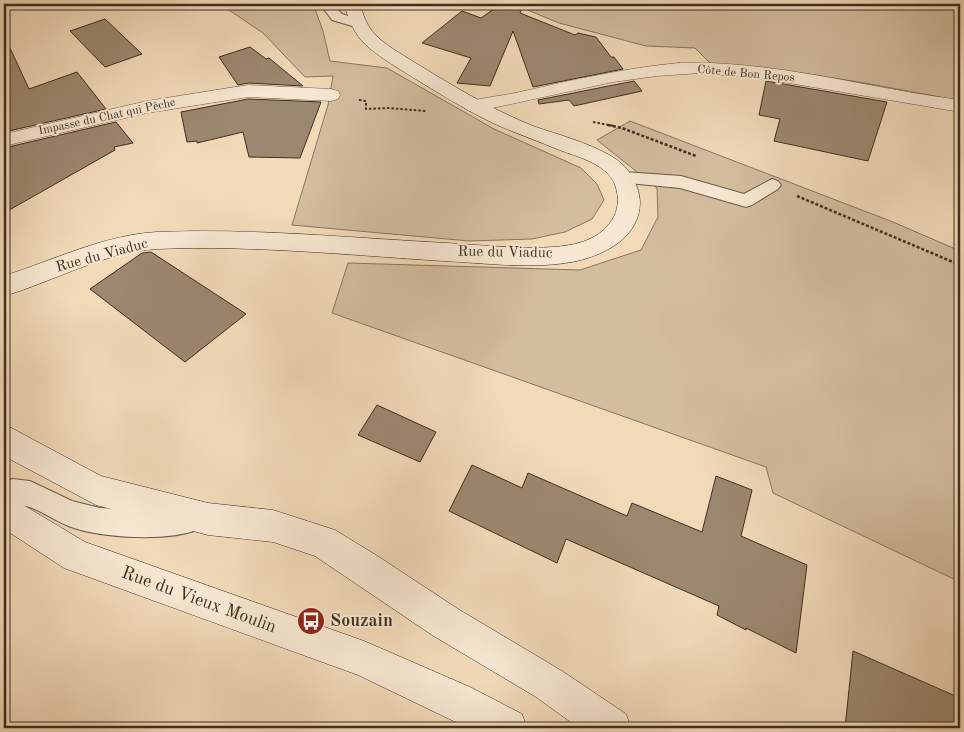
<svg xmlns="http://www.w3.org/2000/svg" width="964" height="732" font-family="'Old Standard TT',serif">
<rect width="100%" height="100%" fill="#f2dab9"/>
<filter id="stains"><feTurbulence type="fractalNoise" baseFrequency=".004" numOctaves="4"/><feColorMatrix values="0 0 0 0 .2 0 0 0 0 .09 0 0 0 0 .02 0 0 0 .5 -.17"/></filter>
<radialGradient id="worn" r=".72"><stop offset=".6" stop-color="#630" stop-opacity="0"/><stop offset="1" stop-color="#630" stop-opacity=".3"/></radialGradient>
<g fill="#d3bd9f" stroke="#887660">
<polygon points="220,4 292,4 315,9 323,31 330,61 387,68 494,129 581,168 597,184 604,200 592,219 565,232 532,239 469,241 292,225 328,105 333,76 305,77 263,33"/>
<path d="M 513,4 L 960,4 L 960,101 C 878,85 794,69 710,63 L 695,48 L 646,46 L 559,23 Z"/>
<polygon points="630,121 893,222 960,251 960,582 773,493 766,467 332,313 348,263 580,270 641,250 658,217 657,188 597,140"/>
</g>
<g fill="#9c8870" stroke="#3e2f20">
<polygon points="501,4 524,4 520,13 575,35 578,33 596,37 611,57 614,57 623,69 533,87 513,31 490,86 457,83 471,58 422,43 462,11 481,18"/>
<polygon points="105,19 142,54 105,67 70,31"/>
<polygon points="4,35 29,89 77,72 106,109 4,132"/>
<polygon points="250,47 266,59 269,58 303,86 248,83 238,85 219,57"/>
<polygon points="634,81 642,91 574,106 569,100 539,104 538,100"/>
<polygon points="766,81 887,102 868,161 774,141 780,119 759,115"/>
<polygon points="248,99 321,102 300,158 249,157 243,132 197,143 197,141 187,142 181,112"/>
<polygon points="116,122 133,143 114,147 115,150 4,213 4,148"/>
<polygon points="151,252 246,314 185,362 90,289 142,253"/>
<polygon points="377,405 436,432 420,462 358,435"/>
<polygon points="472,465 522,488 528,473 627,516 632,503 702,532 716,476 752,490 741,536 807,565 796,653 746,628 746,630 717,615 719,606 566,539 557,563 449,511"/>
<polygon points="853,651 960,698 960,728 845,728"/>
</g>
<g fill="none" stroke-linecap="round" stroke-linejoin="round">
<g stroke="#6b5a46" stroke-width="2">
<g id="lane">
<polygon points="320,4 333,4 342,14 364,21 366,24 359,28 332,20"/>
<polygon points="624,172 681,176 744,194 772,179 778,181 781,185 778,189 752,205 746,207 680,188 618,182 615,178 618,174"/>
<path d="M 13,479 L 30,481 L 72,501 L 100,508 L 130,510 L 190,507 L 199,511 L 203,520 L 199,529 C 169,542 102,538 71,527 C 46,518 31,499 4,507 L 4,481 Z"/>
</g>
</g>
<g stroke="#6b5a46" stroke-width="1">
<g id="street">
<path d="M 679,63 C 773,60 867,88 960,100 L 960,112 L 771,80 L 701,73 L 657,76 L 613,82 L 474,112 L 467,110 L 464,106 L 467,102 C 485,97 502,96 520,92 C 573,80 624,68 679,63 Z"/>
<polygon points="248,85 331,89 338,91 340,95 338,99 331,101 248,97 147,113 4,146 4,134 147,101"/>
</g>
</g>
<g stroke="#3e2f20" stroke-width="1">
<g id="secondary">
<path d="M 344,4 L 360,4 C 363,14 366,24 373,32 C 384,45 400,53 414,62 C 453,86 491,109 533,126 C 559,135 587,142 611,156 C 627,165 639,182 640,202 C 640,236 607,254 577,261 C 534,270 486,263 443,261 C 348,255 252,245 157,249 C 104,252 55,281 4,296 L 4,276 C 54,260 104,235 157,232 C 254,228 351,238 447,243 C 484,245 549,253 582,242 C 607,234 625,212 615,185 C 608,165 579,157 562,151 C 540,142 518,134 497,125 C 463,109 432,89 401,70 C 387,61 372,52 361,40 C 352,29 348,17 344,4 Z"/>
<polygon points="4,424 101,476 208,503 273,510 335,530 379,557 458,609 562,671 626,714 631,728 579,728 536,697 432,635 315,556 273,542 208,535 96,505 4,456"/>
<polygon points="4,495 15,500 85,542 364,641 470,687 522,714 527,728 468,728 358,675 64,568 4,529"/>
</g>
</g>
<g stroke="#3e2f20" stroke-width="2" stroke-dasharray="2.5 2" stroke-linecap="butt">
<polyline points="359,100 366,101 366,109 388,108 426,111"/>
<polyline points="593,122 614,126"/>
</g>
<g stroke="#3e2f20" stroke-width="2.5" stroke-dasharray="3 2" stroke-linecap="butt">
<polyline points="608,125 622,128 696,156"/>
<polyline points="797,196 960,265"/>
</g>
<use href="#lane" fill="#f7e7d2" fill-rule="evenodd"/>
<use href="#street" fill="#f7e7d2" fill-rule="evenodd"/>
<use href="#secondary" fill="#f7e7d2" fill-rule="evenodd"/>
</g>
<defs>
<g id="bus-disc" transform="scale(1.4375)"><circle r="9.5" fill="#8f2418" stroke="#f7e7d2"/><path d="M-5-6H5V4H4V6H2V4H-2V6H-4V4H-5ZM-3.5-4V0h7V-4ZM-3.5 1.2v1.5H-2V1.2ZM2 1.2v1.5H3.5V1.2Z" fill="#fff"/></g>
</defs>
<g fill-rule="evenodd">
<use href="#bus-disc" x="311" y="621"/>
</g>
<g text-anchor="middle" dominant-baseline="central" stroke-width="4" stroke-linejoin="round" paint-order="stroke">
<g font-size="12" fill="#3e2f20" stroke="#f7e7d2">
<text transform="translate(746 74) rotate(5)">Côte de Bon Repos</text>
<text transform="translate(107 117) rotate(-12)">Impasse du Chat qui Pêche</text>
</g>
<g font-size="15" fill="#3e2f20" stroke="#f7e7d2">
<text transform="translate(505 253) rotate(1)">Rue du Viaduc</text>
<text transform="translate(102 256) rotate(-15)">Rue du Viaduc</text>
</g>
<g font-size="18" fill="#3e2f20" stroke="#f7e7d2">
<text transform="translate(199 600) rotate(20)">Rue du Vieux Moulin</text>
</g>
<g font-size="18" font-weight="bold" fill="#3e2f20" stroke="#f7e7d2" text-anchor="start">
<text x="330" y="621">Souzain</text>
</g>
</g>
<rect width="964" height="732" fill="none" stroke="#f2dab9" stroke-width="20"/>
<rect x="5" y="5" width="954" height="722" fill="none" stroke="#3e2f20" stroke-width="2.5"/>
<rect x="10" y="10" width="944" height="712" fill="none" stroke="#3e2f20"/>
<rect width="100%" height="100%" filter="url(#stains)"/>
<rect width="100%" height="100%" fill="url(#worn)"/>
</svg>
